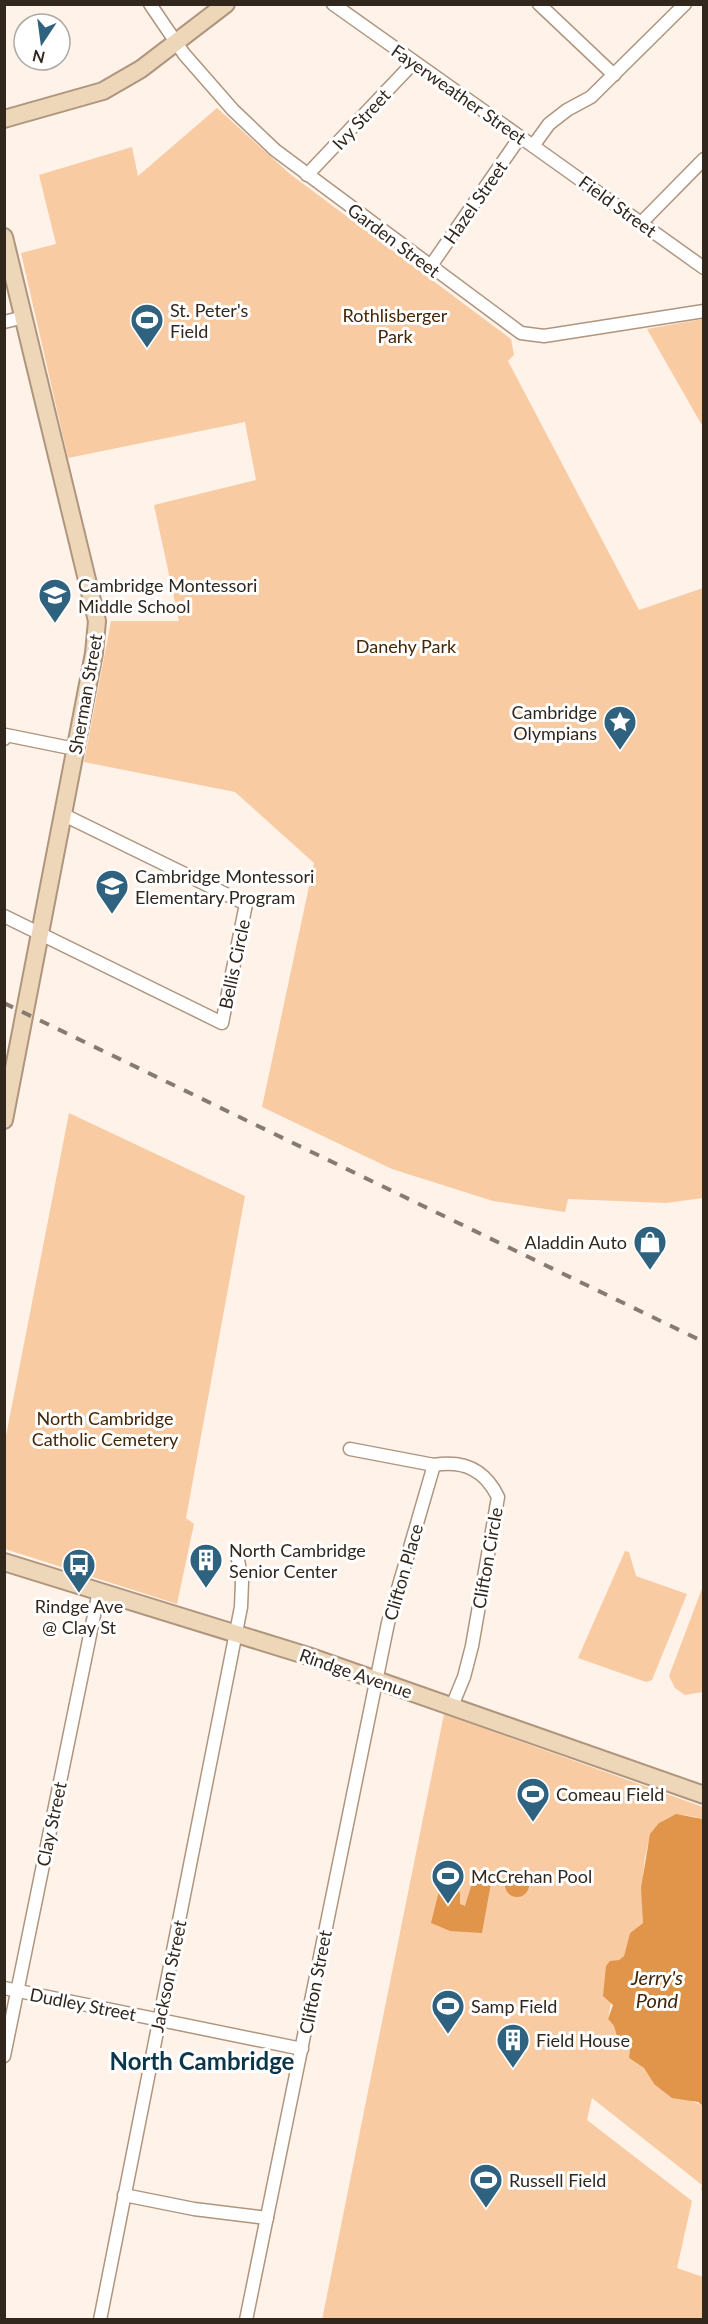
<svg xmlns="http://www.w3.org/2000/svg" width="708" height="2324" font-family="Lato,sans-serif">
<rect width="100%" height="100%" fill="#fef2e9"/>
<g fill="#f9cba2">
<polygon points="217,108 290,174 511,339 514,355 508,361 639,610 703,588 703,1198 666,1203 568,1199 565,1212 493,1201 392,1169 262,1107 314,863 235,792 84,762 111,621 179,621 154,505 256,480 245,422 68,458 21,253 56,244 39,175 132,147 138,176"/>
<polygon points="703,319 704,319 703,427 647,329"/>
<polygon points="69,1113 245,1196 186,1518 194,1524 177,1604 5,1549 5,1441"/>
<polygon points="625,1551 629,1552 636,1576 687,1594 652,1680 646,1682 578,1658"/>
<polygon points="703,1586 703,1692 685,1695 675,1688 669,1676"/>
<path d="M 444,1714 L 703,1807 L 703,1819 C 634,1797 644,1880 643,1923 L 630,1933 L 624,1956 L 619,1960 L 608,2019 L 614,2026 L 620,2048 L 630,2048 L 629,2058 L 644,2068 L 654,2084 L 703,2106 L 703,2191 L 701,2190 L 702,2185 L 592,2098 L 587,2120 L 692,2201 L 677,2268 L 703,2277 L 703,2319 L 322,2320 Z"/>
</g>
<g fill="#e0954a">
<polygon points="676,1814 703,1819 703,2106 698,2102 672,2098 654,2084 644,2068 629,2058 630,2048 620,2048 614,2026 608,2019 613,2005 603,1996 606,1966 610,1961 619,1960 624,1956 630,1933 643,1923 641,1888 650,1834 659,1823"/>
<circle cx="517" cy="1885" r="12"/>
<polygon points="482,1877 491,1883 482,1933 450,1931 431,1923 440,1887 447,1884 457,1887 460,1893 460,1904 465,1906 473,1880"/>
</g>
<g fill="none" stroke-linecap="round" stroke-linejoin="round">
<g stroke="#af957e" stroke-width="15">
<g id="street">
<polyline points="150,4 184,54 233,110 275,150 521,333 544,336 704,311"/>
<polyline points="333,4 533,146 549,124 567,110 591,97 685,4"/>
<polyline points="539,4 614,75"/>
<polyline points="533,146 704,268"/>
<polyline points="307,175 414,62"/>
<polyline points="641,223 704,159"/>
<polyline points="430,267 520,137"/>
<polyline points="4,322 24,317"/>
<polyline points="4,739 6,735 75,749"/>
<polyline points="4,916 222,1023 246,904 64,815"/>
<path d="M 350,1449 L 434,1465 C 464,1460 485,1470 498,1497 L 472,1646 L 464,1677 L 452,1706"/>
<polyline points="4,1988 302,2049"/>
<polyline points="4,2056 99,1591"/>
<polyline points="124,2195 194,2209 267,2218"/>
<polyline points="100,2320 241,1607 242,1582 237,1554"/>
<polyline points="246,2320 388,1623 434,1465"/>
</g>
</g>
<g stroke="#af957e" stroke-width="20">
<g id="secondary">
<polyline points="4,119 103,91 141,69 226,4"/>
<polyline points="4,237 97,621 94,653 4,1120"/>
<polyline points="4,1562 308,1656 704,1795"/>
</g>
</g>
<use href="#street" stroke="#fff" stroke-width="12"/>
<use href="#secondary" stroke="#eed6b8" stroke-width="16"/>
<polyline stroke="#867b72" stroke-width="4" stroke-dasharray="10 10" stroke-linecap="butt" points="4,1003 704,1342"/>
</g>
<defs>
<g id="stadium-pin" transform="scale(1.725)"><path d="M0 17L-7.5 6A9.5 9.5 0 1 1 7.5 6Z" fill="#2f627f" stroke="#fff"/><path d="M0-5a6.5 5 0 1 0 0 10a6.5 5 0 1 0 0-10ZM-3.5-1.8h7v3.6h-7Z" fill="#fff"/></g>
<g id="school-pin" transform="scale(1.725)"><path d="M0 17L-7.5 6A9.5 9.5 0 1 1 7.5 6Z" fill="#2f627f" stroke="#fff"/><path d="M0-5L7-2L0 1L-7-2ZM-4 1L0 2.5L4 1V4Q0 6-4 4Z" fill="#fff"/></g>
<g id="sight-pin" transform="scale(1.725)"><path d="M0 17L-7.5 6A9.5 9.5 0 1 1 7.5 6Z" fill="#2f627f" stroke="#fff"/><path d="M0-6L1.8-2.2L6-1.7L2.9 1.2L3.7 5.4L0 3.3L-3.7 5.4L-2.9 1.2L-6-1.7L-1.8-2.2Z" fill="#fff"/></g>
<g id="shop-pin" transform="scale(1.725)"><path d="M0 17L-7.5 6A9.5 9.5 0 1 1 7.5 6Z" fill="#2f627f" stroke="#fff"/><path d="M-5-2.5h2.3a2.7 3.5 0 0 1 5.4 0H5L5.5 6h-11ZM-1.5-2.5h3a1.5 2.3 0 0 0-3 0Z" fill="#fff"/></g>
<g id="building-pin" transform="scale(1.725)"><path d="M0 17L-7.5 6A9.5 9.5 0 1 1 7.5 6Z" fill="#2f627f" stroke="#fff"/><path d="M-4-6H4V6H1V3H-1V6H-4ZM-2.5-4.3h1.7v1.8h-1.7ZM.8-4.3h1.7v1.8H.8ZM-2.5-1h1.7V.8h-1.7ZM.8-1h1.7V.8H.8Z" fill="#fff"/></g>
<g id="bus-pin" transform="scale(1.725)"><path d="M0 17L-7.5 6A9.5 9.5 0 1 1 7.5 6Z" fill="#2f627f" stroke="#fff"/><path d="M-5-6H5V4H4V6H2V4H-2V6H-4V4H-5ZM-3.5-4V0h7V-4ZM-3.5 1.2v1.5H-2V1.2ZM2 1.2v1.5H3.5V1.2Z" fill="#fff"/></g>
</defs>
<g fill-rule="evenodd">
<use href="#stadium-pin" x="147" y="320"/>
<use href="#school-pin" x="55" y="595"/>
<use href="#sight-pin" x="620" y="722"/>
<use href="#school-pin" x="112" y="886"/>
<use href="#shop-pin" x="650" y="1242"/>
<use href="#building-pin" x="206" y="1560"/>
<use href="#bus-pin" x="79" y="1565"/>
<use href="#stadium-pin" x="533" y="1794"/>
<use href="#stadium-pin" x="448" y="1876"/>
<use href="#stadium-pin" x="448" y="2006"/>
<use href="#building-pin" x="513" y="2040"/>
<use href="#stadium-pin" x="486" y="2180"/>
</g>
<g text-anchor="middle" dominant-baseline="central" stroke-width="6" stroke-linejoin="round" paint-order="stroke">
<g font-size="18" fill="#31271d" stroke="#fff">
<text transform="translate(459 94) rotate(35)">Fayerweather Street</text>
<text transform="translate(361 119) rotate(-47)">Ivy Street</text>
<text transform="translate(475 202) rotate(-55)">Hazel Street</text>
<text transform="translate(618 206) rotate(36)">Field Street</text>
<text transform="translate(394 240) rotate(37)">Garden Street</text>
<text transform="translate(85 694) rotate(-80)">Sherman Street</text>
<text transform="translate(234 964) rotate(-78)">Bellis Circle</text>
<text transform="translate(487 1558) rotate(-80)">Clifton Circle</text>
<text transform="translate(403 1572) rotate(-74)">Clifton Place</text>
<text transform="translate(356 1673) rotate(19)">Rindge Avenue</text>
<text transform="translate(51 1824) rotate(-78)">Clay Street</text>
<text transform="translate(168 1976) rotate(-78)">Jackson Street</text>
<text transform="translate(315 1982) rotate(-79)">Clifton Street</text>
<text transform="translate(83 2004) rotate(11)">Dudley Street</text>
</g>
<g font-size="18" fill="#31271d" stroke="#fff" text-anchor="start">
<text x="170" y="310">St. Peter's<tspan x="170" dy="21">Field</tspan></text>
<text x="78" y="585">Cambridge Montessori<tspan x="78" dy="21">Middle School</tspan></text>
<text x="597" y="712" text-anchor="end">Cambridge<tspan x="597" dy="21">Olympians</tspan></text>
<text x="135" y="876">Cambridge Montessori<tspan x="135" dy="21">Elementary Program</tspan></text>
<text x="627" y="1242" text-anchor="end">Aladdin Auto</text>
<text x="229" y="1550">North Cambridge<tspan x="229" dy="21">Senior Center</tspan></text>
<text x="79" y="1606" text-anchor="middle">Rindge Ave<tspan x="79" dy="21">@ Clay St</tspan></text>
<text x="556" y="1794">Comeau Field</text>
<text x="471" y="1876">McCrehan Pool</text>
<text x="471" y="2006">Samp Field</text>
<text x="536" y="2040">Field House</text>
<text x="509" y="2180">Russell Field</text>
</g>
<g font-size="18" fill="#442605" stroke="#fff">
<text x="395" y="315">Rothlisberger<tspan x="395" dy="21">Park</tspan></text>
<text x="406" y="646">Danehy Park</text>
<text x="105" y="1418">North Cambridge<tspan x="105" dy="21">Catholic Cemetery</tspan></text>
</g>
<g font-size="20" font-style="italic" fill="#432504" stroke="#fff">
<text x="657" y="1977">Jerry's<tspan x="657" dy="23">Pond</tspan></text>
</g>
<g font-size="24" font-weight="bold" fill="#0a354b" stroke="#fff">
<text x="202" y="2060">North Cambridge</text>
</g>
</g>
<rect width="708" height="2324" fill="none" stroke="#31271d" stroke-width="12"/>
<g transform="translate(42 42) rotate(193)"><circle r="28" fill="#ffffff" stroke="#ada9a5" stroke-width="1.5"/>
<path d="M0-4.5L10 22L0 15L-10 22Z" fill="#2f627f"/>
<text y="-9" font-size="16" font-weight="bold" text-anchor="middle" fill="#31271d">N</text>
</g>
</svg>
